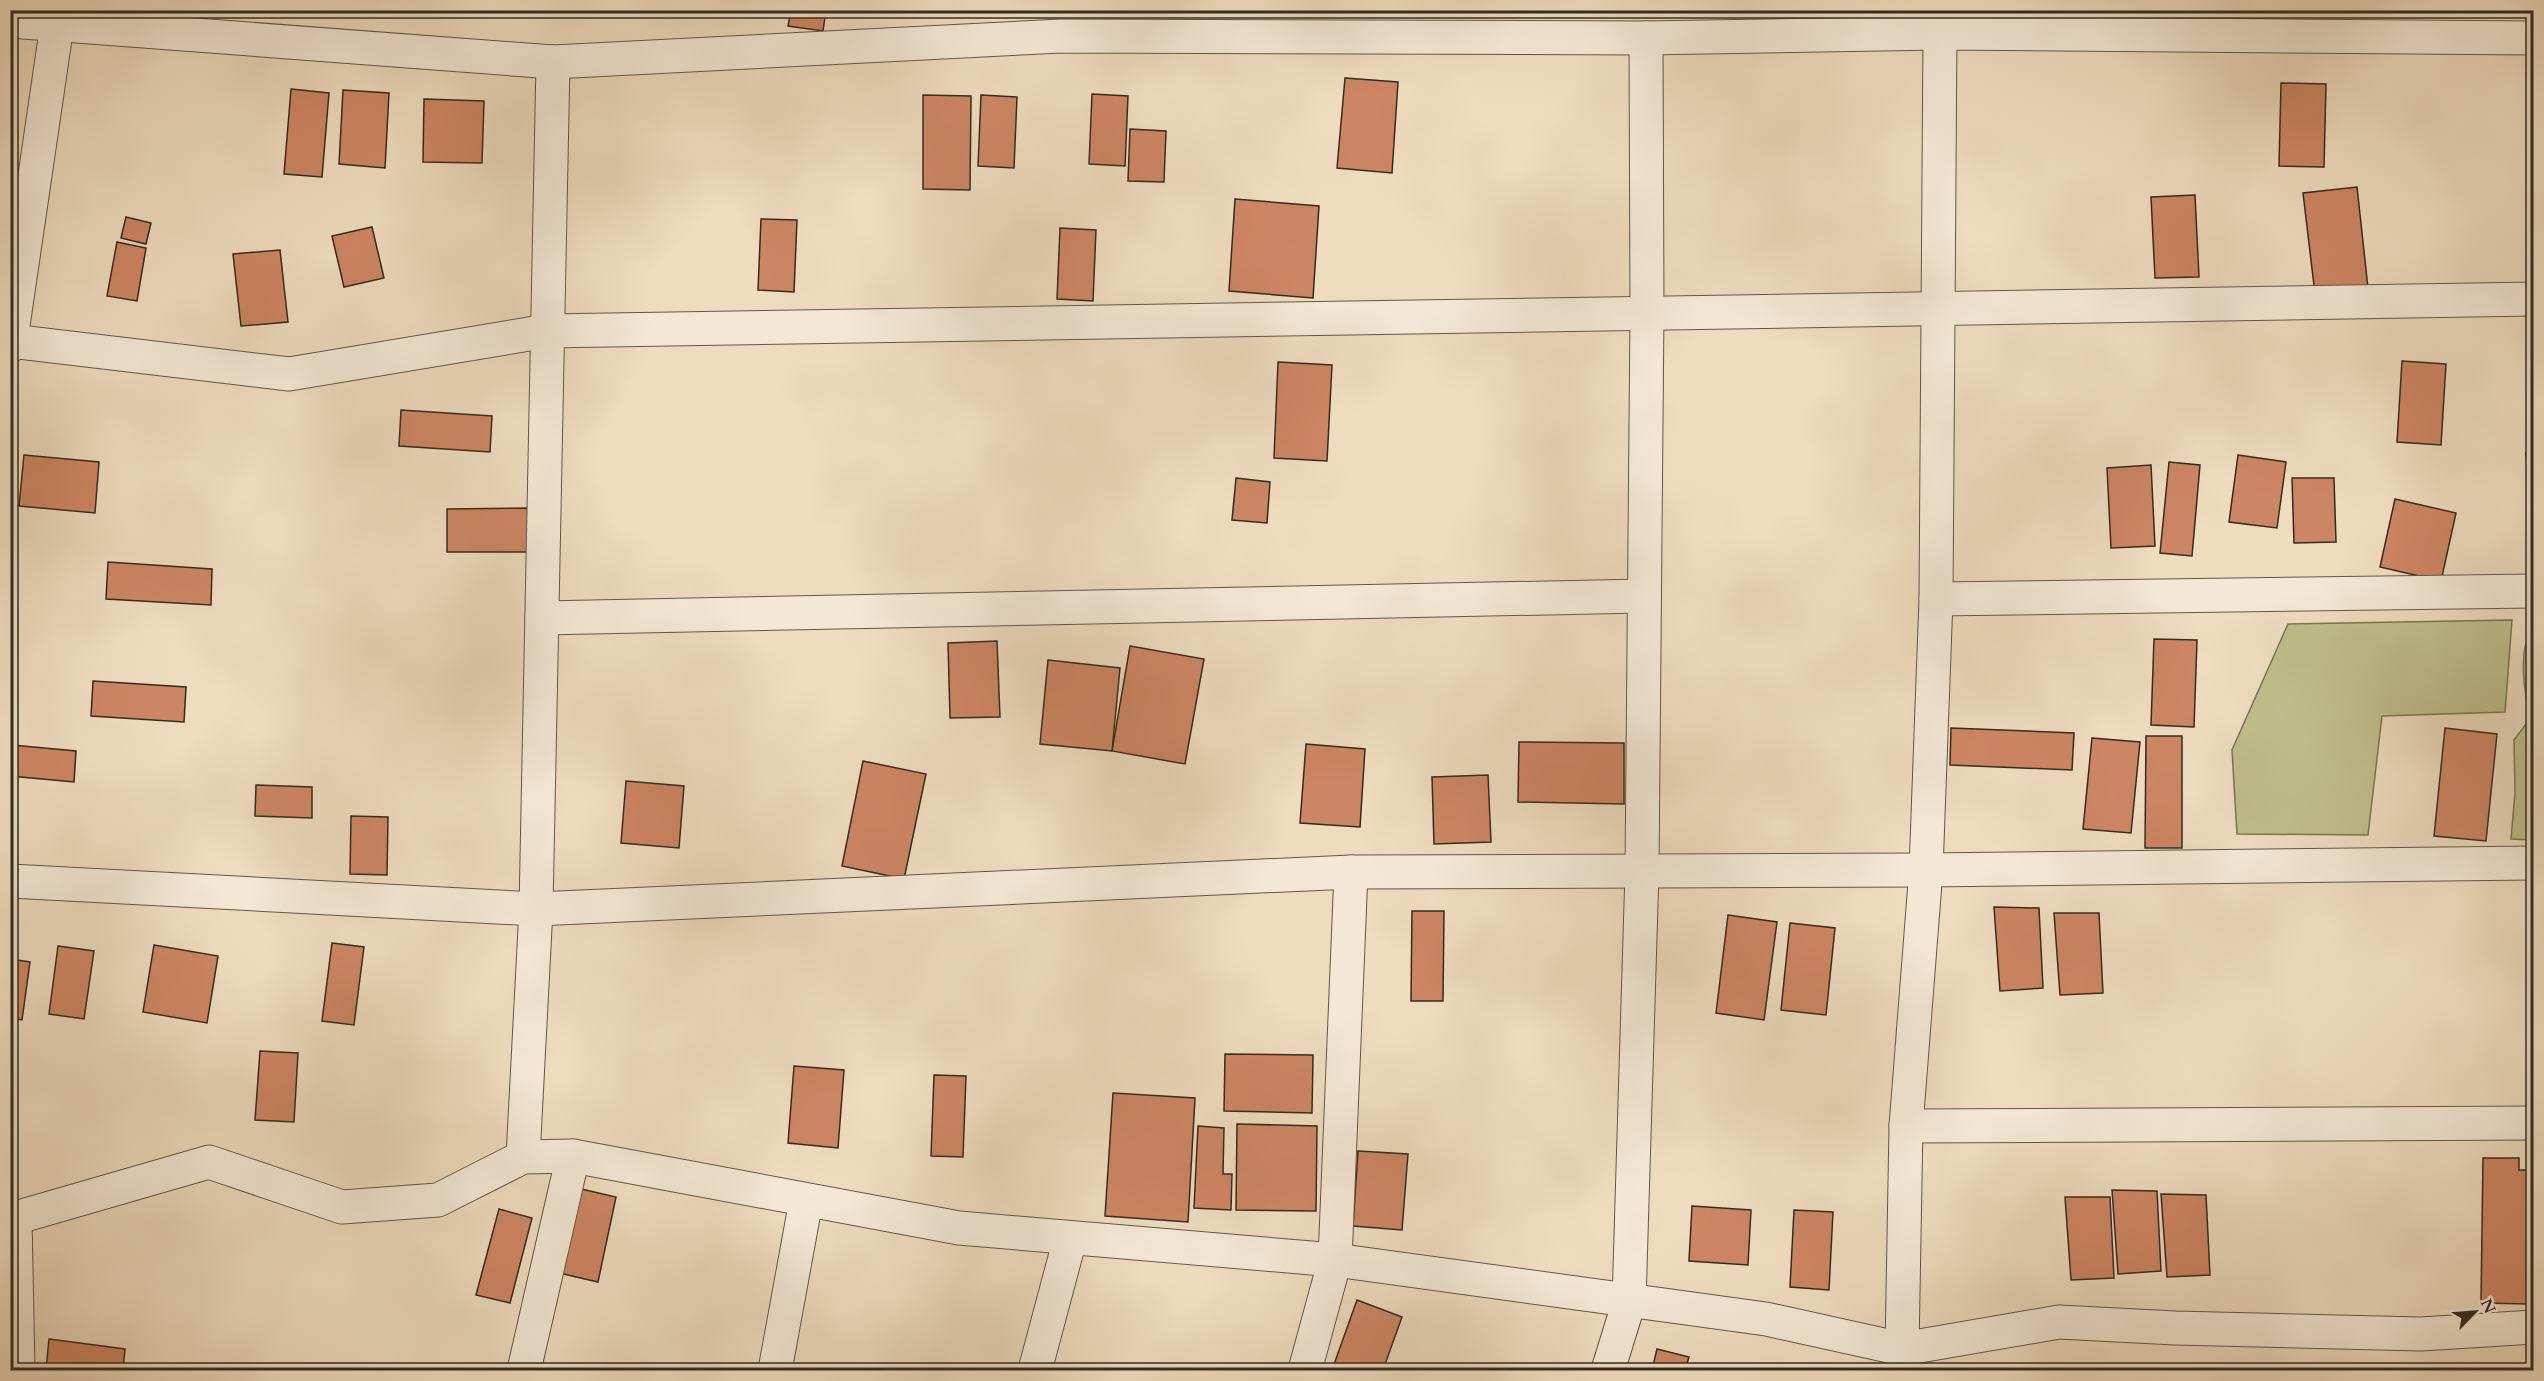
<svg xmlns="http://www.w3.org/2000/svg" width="2544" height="1381" font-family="Cardo,serif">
<rect width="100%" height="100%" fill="#eedcbf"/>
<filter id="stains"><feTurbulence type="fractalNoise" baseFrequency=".00333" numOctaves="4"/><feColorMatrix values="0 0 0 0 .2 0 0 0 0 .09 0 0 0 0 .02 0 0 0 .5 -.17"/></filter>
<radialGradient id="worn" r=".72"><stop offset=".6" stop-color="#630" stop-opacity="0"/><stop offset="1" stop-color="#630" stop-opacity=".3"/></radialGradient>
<g fill="#c0be8c" stroke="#7a7456" stroke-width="1.5">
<polygon points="2512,620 2505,712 2382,716 2368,835 2237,834 2232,750 2288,624"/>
<path d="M 2533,630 L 2533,840 L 2511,839 L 2515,793 L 2514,740 L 2532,716 C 2523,697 2518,645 2533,630 Z"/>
</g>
<g fill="#cd8663" stroke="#332b20" stroke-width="1.5">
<polygon points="791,10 826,10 823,31 788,26"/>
<polygon points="1609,10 1672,10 1672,14 1609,12"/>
<polygon points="1345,78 1398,82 1392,173 1337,168"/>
<polygon points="2281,83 2326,84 2324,167 2279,166"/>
<polygon points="291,89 329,93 322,177 284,174"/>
<polygon points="343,90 389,93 385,168 339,164"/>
<polygon points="1092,94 1128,96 1125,166 1089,164"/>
<polygon points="923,95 971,96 970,190 923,189"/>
<polygon points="981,95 1017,97 1014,168 978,166"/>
<polygon points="424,99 484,101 482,163 423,162"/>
<polygon points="1130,129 1166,131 1164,182 1128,181"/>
<polygon points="2357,187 2368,288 2315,294 2303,193"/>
<polygon points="2195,195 2199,277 2155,278 2151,197"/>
<polygon points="1235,199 1319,206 1313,298 1229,291"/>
<polygon points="126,217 151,223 146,244 121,238"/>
<polygon points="761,219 797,220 794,292 758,290"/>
<polygon points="372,227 384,278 344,287 332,236"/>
<polygon points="1060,228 1096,230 1093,301 1057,299"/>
<polygon points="117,242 146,248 137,301 107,296"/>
<polygon points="280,250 288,322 241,326 233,254"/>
<polygon points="2402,361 2446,364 2441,445 2397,442"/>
<polygon points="1278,362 1332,365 1327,461 1274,458"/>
<polygon points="401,410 492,416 490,452 399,446"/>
<polygon points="2526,453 2534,453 2534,536 2532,536"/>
<polygon points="24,455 99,462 95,513 19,506"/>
<polygon points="2238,455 2286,462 2277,528 2229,522"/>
<polygon points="2169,462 2200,465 2192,556 2160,553"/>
<polygon points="2151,465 2155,546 2111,548 2107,468"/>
<polygon points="1236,478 1270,482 1267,523 1232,520"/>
<polygon points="2292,478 2334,478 2336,542 2294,543"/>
<polygon points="2395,499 2456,513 2441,581 2380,567"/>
<polygon points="534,508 535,552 447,552 447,509"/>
<polygon points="108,562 212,569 211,605 106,599"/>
<polygon points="2154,639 2197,640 2194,727 2151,725"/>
<polygon points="997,641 1000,717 950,718 948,643"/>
<polygon points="1130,646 1204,659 1185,764 1112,751"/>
<polygon points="1048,660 1120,668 1112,751 1040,744"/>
<polygon points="93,681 186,687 184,722 91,716"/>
<polygon points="1951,728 2074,733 2072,770 1950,765"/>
<polygon points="2445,728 2497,734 2486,841 2434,836"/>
<polygon points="2146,736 2182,736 2182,848 2145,848"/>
<polygon points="2092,738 2140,742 2131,833 2083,829"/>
<polygon points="1519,742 1624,743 1624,804 1518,802"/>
<polygon points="1306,744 1365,749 1360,827 1300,823"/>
<polygon points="12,745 76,751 74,782 10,776"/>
<polygon points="863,761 926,774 904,879 842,866"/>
<polygon points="1488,775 1491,842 1434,844 1432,777"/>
<polygon points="626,781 684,786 679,848 621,843"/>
<polygon points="256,785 312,787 312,818 255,816"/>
<polygon points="351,816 388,817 387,875 350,874"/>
<polygon points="1994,907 2039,908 2043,988 2000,991"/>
<polygon points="1412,911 1444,911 1443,1001 1411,1001"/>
<polygon points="2054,913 2099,913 2103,993 2060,995"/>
<polygon points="1728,915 1777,922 1764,1020 1716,1013"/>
<polygon points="1790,923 1835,928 1826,1015 1781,1010"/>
<polygon points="332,943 364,947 354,1025 322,1021"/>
<polygon points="154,945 218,956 207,1023 143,1012"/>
<polygon points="58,946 94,951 84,1019 49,1014"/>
<polygon points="10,959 30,962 22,1020 10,1018"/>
<polygon points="260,1051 298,1053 294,1122 255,1120"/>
<polygon points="1225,1054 1313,1055 1312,1113 1224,1111"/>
<polygon points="794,1066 844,1070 838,1148 788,1143"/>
<polygon points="934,1075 966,1076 963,1157 931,1156"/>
<polygon points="1113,1093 1195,1098 1188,1222 1105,1216"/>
<polygon points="1237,1124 1317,1126 1316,1211 1236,1210"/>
<polygon points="1198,1126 1224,1128 1223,1174 1232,1174 1231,1210 1194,1208"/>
<polygon points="1358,1151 1408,1154 1402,1230 1353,1226"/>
<polygon points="2483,1158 2519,1158 2519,1170 2531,1170 2534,1268 2528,1268 2528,1304 2481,1303"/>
<polygon points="577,1188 616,1197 598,1282 559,1273"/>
<polygon points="2112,1190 2157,1191 2161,1271 2118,1274"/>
<polygon points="2161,1194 2206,1195 2210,1275 2167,1277"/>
<polygon points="2065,1197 2110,1197 2114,1278 2071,1280"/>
<polygon points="1692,1206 1751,1210 1748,1265 1689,1261"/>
<polygon points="499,1209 532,1218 510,1303 476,1295"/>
<polygon points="1794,1210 1833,1212 1829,1290 1790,1287"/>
<polygon points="1357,1300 1402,1317 1383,1370 1332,1370"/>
<polygon points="49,1339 125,1349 123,1370 46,1370"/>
<polygon points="1657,1349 1689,1357 1685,1370 1652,1370"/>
</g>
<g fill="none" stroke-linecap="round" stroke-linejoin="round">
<g stroke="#625748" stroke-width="35">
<g id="minor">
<polyline points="10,21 553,62 1061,36 1646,38 1940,33 2534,38"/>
<polyline points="11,341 289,374 547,331 2534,299"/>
<polyline points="10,346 57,25"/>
<polyline points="1936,599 2534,591"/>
<polyline points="542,618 1644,596"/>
<polyline points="10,881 536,909 1351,872 1926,870 2534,863"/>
<polyline points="1906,1126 2534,1123"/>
<polyline points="523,1157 536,909 553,62"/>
<polyline points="10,1217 15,1218 209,1162 342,1207 438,1200 523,1157 573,1156 959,1228 1335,1260 1766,1319 1902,1349 2059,1322 2175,1328 2421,1334 2534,1327"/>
<polyline points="15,1218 18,1370"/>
<polyline points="1902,1349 1906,1126 1926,870 1936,599 1940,33"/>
<polyline points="524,1370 573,1156"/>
<polyline points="775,1370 806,1201"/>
<polyline points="1035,1370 1070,1239"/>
<polyline points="1305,1370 1335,1260 1351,872"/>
<polyline points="1608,1370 1629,1302 1642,871 1647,312 1646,38"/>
</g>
</g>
<use href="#minor" stroke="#f4e8d5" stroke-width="33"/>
</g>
<rect width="2544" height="1381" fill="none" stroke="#eedcbf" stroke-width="36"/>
<rect x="12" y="12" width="2520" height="1357" fill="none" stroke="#332b20" stroke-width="3"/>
<rect x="18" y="18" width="2508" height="1345" fill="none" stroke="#332b20" stroke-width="1.5"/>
<g transform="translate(2475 1312) rotate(65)" stroke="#f4e8d5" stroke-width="4.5" paint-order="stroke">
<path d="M0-4.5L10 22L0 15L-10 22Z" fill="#332b20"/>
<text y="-9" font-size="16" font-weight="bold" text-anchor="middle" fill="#332b20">N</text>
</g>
<rect width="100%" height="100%" filter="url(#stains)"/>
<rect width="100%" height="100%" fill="url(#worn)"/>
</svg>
